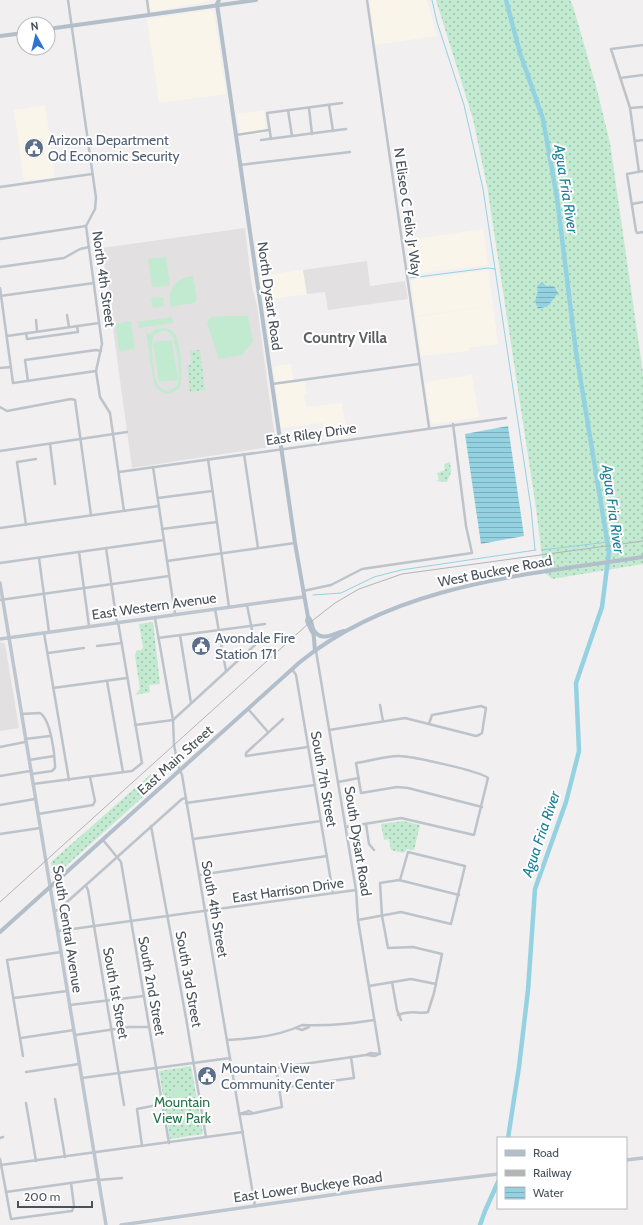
<svg xmlns="http://www.w3.org/2000/svg" width="643" height="1225" font-family="Cabin,sans-serif">
<defs>
<pattern id="grass-dots" width="8" height="8" patternUnits="userSpaceOnUse"><rect width="8" height="8" fill="#c2ead1"/><path d="M2 2h.1M6 6h.1" fill="none" stroke="#a0c0ad" stroke-width="1.8" stroke-linecap="round"/></pattern>
<pattern id="water-rules" width="6" height="5" patternUnits="userSpaceOnUse"><rect width="6" height="5" fill="#94d2e2"/><path d="M0 2.5h6" fill="none" stroke="#7badba"/></pattern>
</defs>
<rect width="100%" height="100%" fill="#f1efef"/>
<g fill="#faf5ea">
<polygon points="149,0 210,0 207,2 153,11 150,8"/>
<polygon points="369,0 427,0 437,36 375,45"/>
<polygon points="210,10 214,12 226,94 159,103 147,19"/>
<polygon points="45,105 55,177 24,181 14,110"/>
<polygon points="264,110 266,133 241,136 237,114"/>
<polygon points="483,229 488,265 411,274 407,240"/>
<polygon points="303,270 307,294 263,300 259,276"/>
<polygon points="488,270 493,305 416,316 411,280"/>
<polygon points="493,305 498,344 469,348 469,351 421,356 416,317"/>
<polygon points="291,364 294,383 305,381 307,393 304,394 306,407 342,403 347,437 325,440 322,423 281,428 273,366"/>
<polygon points="472,375 479,417 433,424 431,422 425,382"/>
</g>
<g fill="#e2e0e0">
<polygon points="245,228 252,287 257,306 276,446 132,468 102,248"/>
<polygon points="367,261 370,286 405,281 408,299 328,310 325,292 307,294 303,270"/>
<polygon points="0,642 5,644 19,728 0,731"/>
</g>
<g fill="url(#grass-dots)">
<polygon points="436,0 570,0 573,6 596,86 610,143 643,373 643,564 552,579 544,572 536,508 487,186 473,119"/>
<polygon points="200,350 205,390 190,392 187,365 192,364 190,351"/>
<polygon points="450,462 451,472 447,482 436,481 439,479 437,473 445,470 444,464"/>
<polygon points="153,622 160,684 149,685 150,692 135,695 140,689 135,656 136,651 142,650 143,647 139,624"/>
<polygon points="151,774 163,779 57,874 53,874 51,862"/>
<polygon points="403,821 420,825 414,850 407,849 404,853 391,850 389,839 384,840 381,824"/>
<polygon points="191,1066 203,1134 170,1139 159,1071"/>
</g>
<g fill="#c2ead1" fill-rule="evenodd">
<polygon points="166,257 170,285 152,287 148,259"/>
<path d="M 193,276 L 197,299 L 194,303 L 170,307 C 168,289 175,278 193,276 Z"/>
<polygon points="163,297 164,306 153,308 151,298"/>
<polygon points="221,316 248,316 253,341 242,355 219,359 207,323 210,318"/>
<polygon points="172,317 173,323 139,328 138,322"/>
<polygon points="131,321 135,349 119,351 115,324"/>
<path d="M 164,328 C 169,329 173,330 175,334 C 181,343 184,380 179,389 L 168,394 L 159,391 L 154,384 L 146,333 L 150,334 L 156,329 ZM 162,331 C 166,331 170,332 172,336 C 177,343 181,379 177,386 L 169,391 C 165,391 161,389 158,385 C 153,378 150,341 154,335 Z"/>
<polygon points="172,340 178,380 159,382 153,342"/>
<polygon points="183,1087 185,1099 175,1101 172,1090"/>
</g>
<g fill="url(#water-rules)">
<polygon points="542,282 546,286 554,286 558,293 548,306 538,309 535,301 538,291 537,286"/>
<polygon points="508,426 524,536 481,544 465,434"/>
</g>
<g fill="none" stroke-linecap="round" stroke-linejoin="round">
<g stroke="#94d2e2" stroke-width="1">
<polyline points="432,0 437,22 464,105 483,189 531,508 535,550"/>
<polyline points="410,278 488,268 495,269"/>
<polyline points="542,550 608,542"/>
<polyline points="313,595 341,593 374,577 401,570 536,550"/>
</g>
<g stroke="#94d2e2" stroke-width="4.5">
<polyline points="506,0 520,53 543,119 557,198 576,352 609,552 602,607 576,683 579,751 566,802 535,889 528,990 519,1067 508,1138"/>
<polyline points="480,1225 485,1211 498,1182"/>
</g>
<g stroke="#bcc3ca" stroke-width="2.5">
<polyline points="68,0 96,198 95,209 86,226 102,344 96,371 100,397 110,413 124,511"/>
<polyline points="147,0 149,15"/>
<polyline points="367,0 429,427"/>
<polyline points="620,78 643,75"/>
<polyline points="329,105 333,131"/>
<polyline points="309,108 312,134"/>
<polyline points="630,108 643,107"/>
<polyline points="288,110 292,136"/>
<polyline points="236,135 269,130"/>
<polyline points="271,139 267,113 342,103"/>
<polyline points="261,140 346,129"/>
<polyline points="635,141 643,140"/>
<polyline points="240,165 350,152"/>
<polyline points="643,171 627,174 636,231 637,233 643,232"/>
<polyline points="639,172 630,108 611,49 643,45"/>
<polyline points="0,187 92,174"/>
<polyline points="632,204 643,202"/>
<polyline points="0,239 86,226"/>
<polyline points="0,267 64,258 80,249 89,247"/>
<polyline points="0,288 13,383 96,371"/>
<polyline points="0,296 94,283"/>
<polyline points="67,315 69,327"/>
<polyline points="36,320 37,331"/>
<polyline points="26,333 27,339 78,332 77,326"/>
<polyline points="7,336 99,323"/>
<polyline points="0,368 11,367"/>
<polyline points="28,381 25,360 96,350 101,351"/>
<polyline points="272,384 419,364"/>
<polyline points="0,407 7,411 71,399 75,400 91,515"/>
<polyline points="50,444 55,484"/>
<polyline points="0,451 127,432"/>
<polyline points="244,454 258,548"/>
<polyline points="208,459 229,607"/>
<polyline points="153,467 175,614"/>
<polyline points="119,472 506,418"/>
<polyline points="158,498 212,491"/>
<polyline points="26,525 17,462 36,459"/>
<polyline points="0,528 159,506"/>
<polyline points="162,529 217,522"/>
<polyline points="106,548 117,623"/>
<polyline points="79,552 89,626"/>
<polyline points="39,558 49,632"/>
<polyline points="167,561 295,543"/>
<polyline points="0,563 164,540"/>
<polyline points="303,591 331,585 362,569 472,553 466,526 453,424"/>
<polyline points="0,600 169,576"/>
<polyline points="215,609 226,671"/>
<polyline points="155,618 173,720 174,745 178,765 182,775 255,1206"/>
<polyline points="44,633 69,780"/>
<polyline points="180,635 191,703"/>
<polyline points="158,638 265,624"/>
<polyline points="97,646 122,643"/>
<polyline points="316,651 356,890 358,920 380,1054"/>
<polyline points="48,653 84,648"/>
<polyline points="292,669 296,675 333,893"/>
<polyline points="107,681 123,772"/>
<polyline points="53,688 127,678"/>
<polyline points="380,705 383,721"/>
<polyline points="248,709 268,732"/>
<path d="M 21,714 L 40,713 C 51,720 55,755 55,768 L 52,771 L 31,774"/>
<polyline points="283,719 246,753 246,756 308,747"/>
<polyline points="135,725 173,720 255,645 247,605"/>
<polyline points="329,730 405,718 476,736 479,735 482,733 486,708 481,706 432,715 429,724"/>
<polyline points="25,739 50,736"/>
<polyline points="0,747 25,742"/>
<polyline points="29,760 54,756"/>
<polyline points="0,776 30,771"/>
<polyline points="338,782 359,778"/>
<polyline points="33,784 132,771 142,763 118,622"/>
<polyline points="186,803 315,785"/>
<polyline points="0,805 35,799"/>
<polyline points="38,814 93,805 95,801 90,777"/>
<polyline points="366,824 369,844 374,850"/>
<polyline points="151,826 186,1018 206,1137"/>
<path d="M 346,827 L 401,818 L 474,835 L 488,778 C 480,771 411,756 399,756 C 385,756 370,761 356,763 L 361,793 L 397,787 L 408,788 L 482,807"/>
<polyline points="0,834 40,828"/>
<polyline points="193,839 321,821"/>
<polyline points="103,840 121,862 169,1143"/>
<polyline points="199,875 327,856"/>
<polyline points="86,886 88,890 124,1105"/>
<polyline points="54,911 58,910 182,799 186,798"/>
<polyline points="358,920 401,912 451,924 465,866 408,852 400,880"/>
<polyline points="58,931 356,890"/>
<polyline points="392,982 397,1010 401,1020"/>
<polyline points="369,986 411,979 436,984"/>
<polyline points="14,998 67,991"/>
<polyline points="70,1005 144,996"/>
<path d="M 398,1015 C 412,1009 419,1015 428,1012 L 434,993 L 442,954 L 413,947 L 388,948 L 382,916 L 380,883 L 399,880 L 459,895"/>
<polyline points="296,1028 302,1030 309,1027"/>
<polyline points="75,1035 129,1027 149,1027"/>
<polyline points="21,1038 74,1030"/>
<path d="M 227,1040 C 251,1039 280,1036 302,1025 C 326,1026 350,1024 374,1020"/>
<polyline points="367,1055 375,1056 379,1054"/>
<polyline points="23,1056 7,960 61,952"/>
<polyline points="26,1072 79,1064"/>
<polyline points="82,1078 230,1058"/>
<polyline points="279,1088 354,1078 351,1057"/>
<polyline points="55,1099 65,1157"/>
<polyline points="26,1103 36,1161"/>
<polyline points="239,1114 250,1114 282,1107 276,1068 366,1055 370,1053 380,1054"/>
<polyline points="240,1114 249,1111 253,1113"/>
<polyline points="0,1138 3,1137"/>
<polyline points="142,1146 137,1109 162,1104"/>
<polyline points="0,1159 11,1219 72,1211 74,1206 71,1183"/>
<polyline points="1,1165 243,1132"/>
<polyline points="99,1180 122,1178"/>
<polyline points="6,1192 99,1179"/>
</g>
<g stroke="#bdc5ce" stroke-width="3.5">
<polyline points="0,583 106,1225"/>
<polyline points="0,639 303,597"/>
<polyline points="626,1160 643,1158"/>
<polyline points="121,1225 380,1188 498,1174"/>
</g>
<g stroke="#b2beca" stroke-width="4">
<polyline points="219,0 217,4 295,543 308,617 307,621 312,632"/>
<polyline points="48,29 256,0"/>
<polyline points="0,36 24,33"/>
<path d="M 308,617 C 314,621 314,642 315,651"/>
<path d="M 313,629 C 321,643 332,634 344,631"/>
<path d="M 0,932 L 300,662 C 396,584 525,575 643,557"/>
</g>
<polyline stroke="#b2b4b8" stroke-width="1" points="0,902 308,624 335,603 359,589 402,574 643,541"/>
</g>
<defs>
<g id="civic-disc" transform="scale(1)"><circle r="9.5" fill="#5c6f8a" stroke="#fff"/><path d="M-.6-6.5H3V-4.5H.6V-3L4-1V1h2V6H-6V1h2V-1L-.6-3ZM-1.2 2.5V6h2.4V2.5Z" fill="#fff"/></g>
</defs>
<g fill-rule="evenodd">
<use href="#civic-disc" x="34" y="148"/>
<use href="#civic-disc" x="201" y="646"/>
<use href="#civic-disc" x="207" y="1076"/>
</g>
<g text-anchor="middle" dominant-baseline="central" stroke-width="4" stroke-linejoin="round" paint-order="stroke">
<g font-size="14" fill="#4e5e75" stroke="#fff" text-anchor="start">
<text x="48" y="140">Arizona Department<tspan x="48" dy="16">Od Economic Security</tspan></text>
<text x="215" y="638">Avondale Fire<tspan x="215" dy="16">Station 171</tspan></text>
<text x="221" y="1068">Mountain View<tspan x="221" dy="16">Community Center</tspan></text>
</g>
<g font-size="14" fill="#49525a" stroke="#fff">
<text transform="translate(408 212) rotate(82)">N Eliseo C Felix Jr Way</text>
<text transform="translate(104 279) rotate(82)">North 4th Street</text>
<text transform="translate(270 296) rotate(82)">North Dysart Road</text>
<text transform="translate(311 434) rotate(-8)">East Riley Drive</text>
<text transform="translate(495 571) rotate(-11)">West Buckeye Road</text>
<text transform="translate(154 606) rotate(-8)">East Western Avenue</text>
<text transform="translate(175 760) rotate(-42)">East Main Street</text>
<text transform="translate(324 779) rotate(80)">South 7th Street</text>
<text transform="translate(358 841) rotate(81)">South Dysart Road</text>
<text transform="translate(288 890) rotate(-8)">East Harrison Drive</text>
<text transform="translate(215 909) rotate(80)">South 4th Street</text>
<text transform="translate(68 929) rotate(81)">South Central Avenue</text>
<text transform="translate(189 979) rotate(80)">South 3rd Street</text>
<text transform="translate(152 986) rotate(80)">South 2nd Street</text>
<text transform="translate(116 993) rotate(80)">South 1st Street</text>
<text transform="translate(308 1187) rotate(-8)">East Lower Buckeye Road</text>
</g>
<g font-size="14" fill="#22744a" stroke="#fff">
<text x="182" y="1102">Mountain<tspan x="182" dy="16">View Park</tspan></text>
</g>
<g font-size="15" font-style="italic" fill="#1c809a" stroke="#fff">
<text transform="translate(566 189) rotate(81)">Agua Fria River</text>
<text transform="translate(613 509) rotate(82)">Agua Fria River</text>
<text transform="translate(541 834) rotate(-71)">Agua Fria River</text>
</g>
<g font-size="15" font-weight="bold" fill="#5c5f63" stroke="#fff">
<text x="345" y="338">Country Villa</text>
</g>
</g>
<rect x="497" y="1137" width="130" height="72" fill="#ffffff" stroke="#b6babd"/>
<rect x="505" y="1150" width="20" height="6" fill="#b2beca" stroke="#b6babd"/>
<text x="533" y="1157" font-size="12" fill="#49525a">Road</text>
<rect x="505" y="1170" width="20" height="6" fill="#b2b4b8" stroke="#b6babd"/>
<text x="533" y="1177" font-size="12" fill="#49525a">Railway</text>
<rect x="505" y="1187" width="20" height="12" fill="url(#water-rules)" stroke="#b6babd"/>
<text x="533" y="1197" font-size="12" fill="#49525a">Water</text>
<g transform="translate(36 36) rotate(352)"><circle r="19" fill="#ffffff" stroke="#b6babd"/>
<path d="M0-3L7 15L0 10L-7 15Z" fill="#2e73cd"/>
<text y="-6" font-size="11" font-weight="bold" text-anchor="middle" fill="#49525a">N</text>
</g>
<path d="M18 1201v6h74v-6" fill="none" stroke="#49525a" stroke-width="2"/>
<text x="24" y="1201" font-size="12" fill="#49525a" stroke="#ffffff" stroke-width="3" paint-order="stroke">200 m</text>
</svg>
